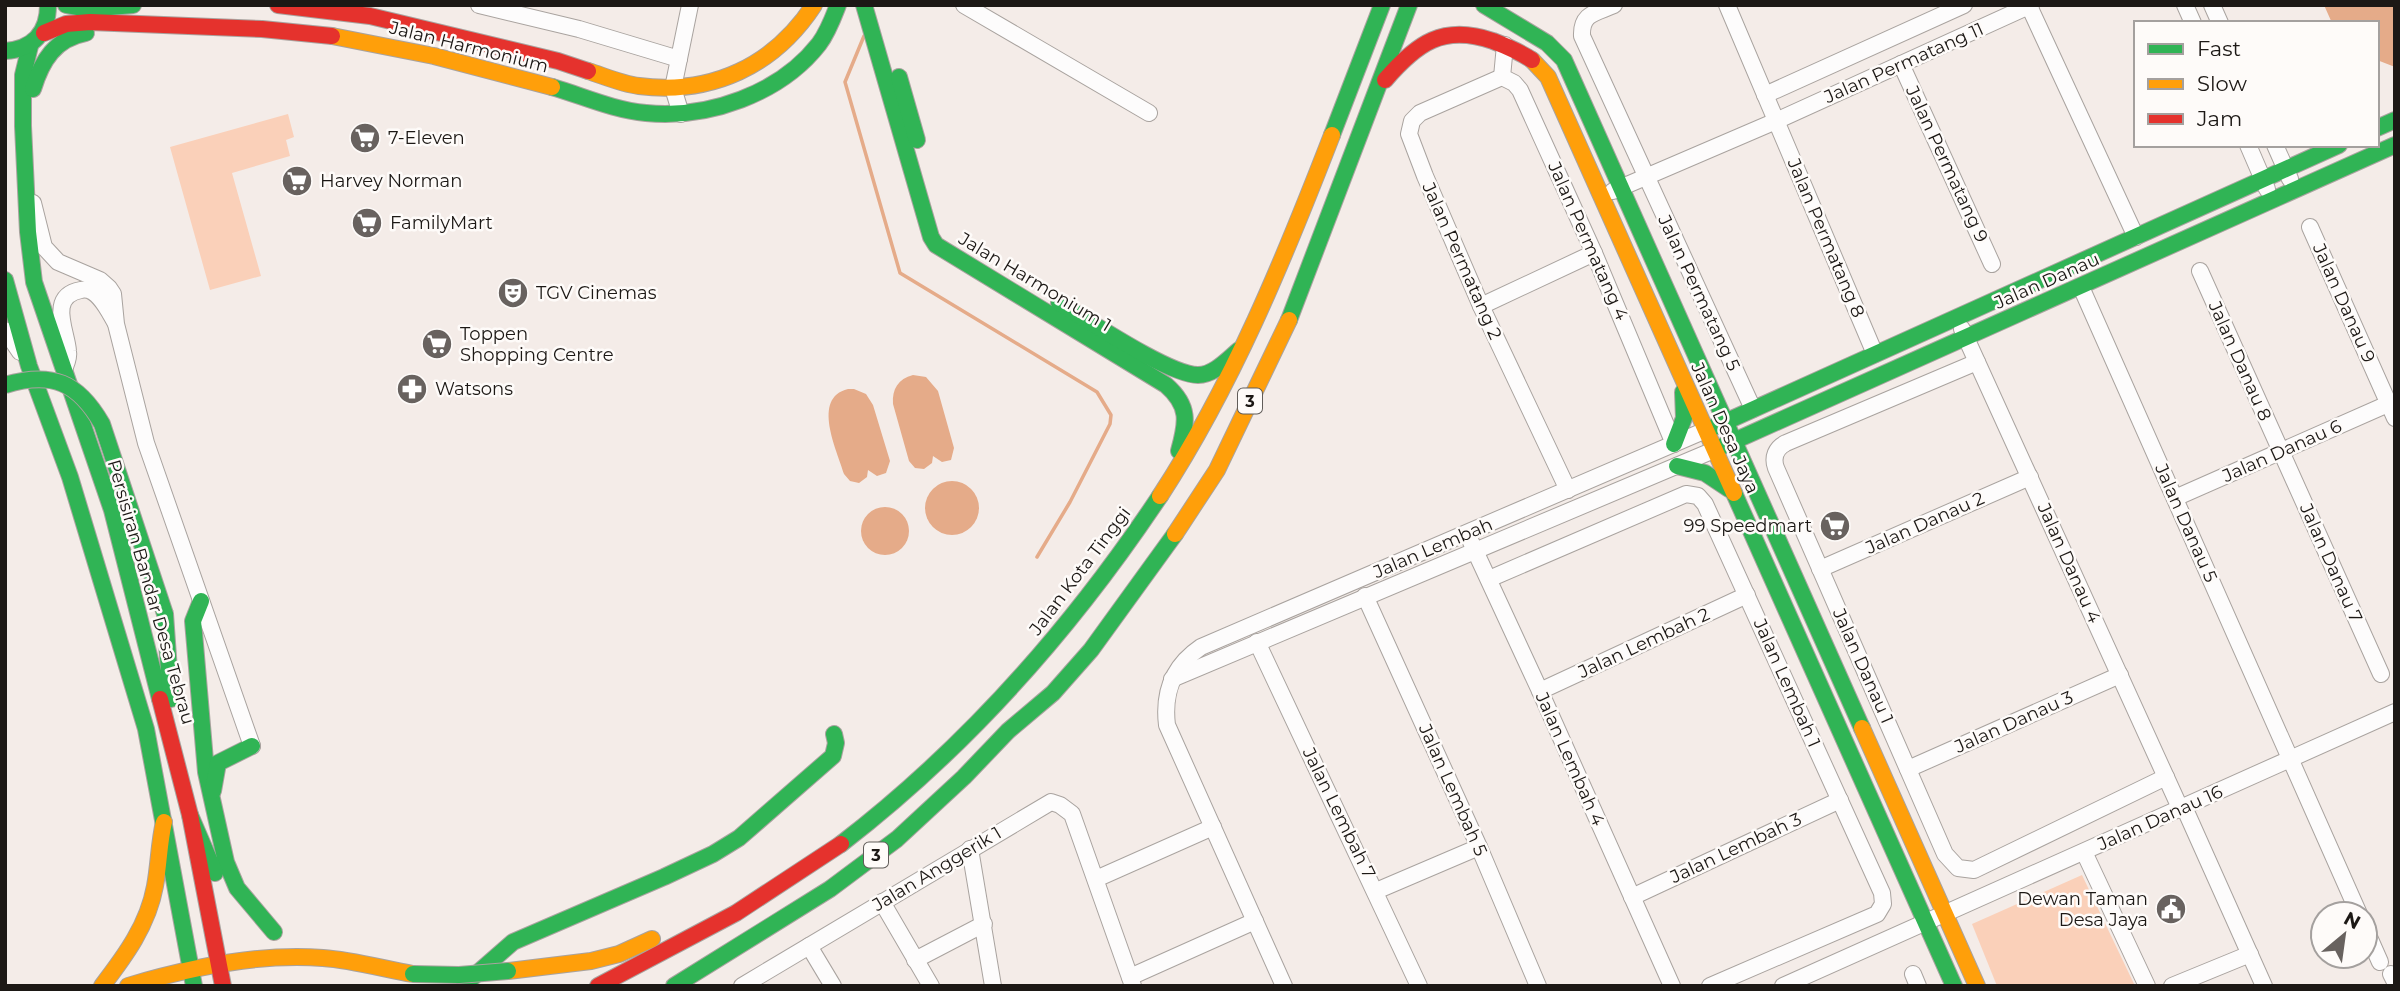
<svg xmlns="http://www.w3.org/2000/svg" width="2400" height="991" font-family="Montserrat,sans-serif">
<rect width="100%" height="100%" fill="#f4ece8"/>
<g fill="#fad0b9">
<polygon points="288,114 294,137 286,140 290,156 232,173 261,276 210,290 170,147"/>
<polygon points="2082,875 2135,986 1997,986 1972,924"/>
</g>
<g fill="#e5ab89">
<polygon points="2324,5 2395,5 2395,67 2377,60 2377,23 2332,23"/>
<path d="M 913,375 L 926,377 L 938,391 L 954,448 L 951,460 L 942,462 L 933,456 L 932,463 L 924,469 L 915,468 L 909,461 L 893,404 C 892,389 898,379 913,375 Z"/>
<path d="M 848,389 L 854,389 L 866,394 L 873,405 L 890,461 L 886,473 L 877,476 L 868,470 L 867,477 L 859,483 L 850,481 L 844,474 C 837,450 811,398 848,389 Z"/>
<circle cx="952" cy="508" r="27"/>
<circle cx="885" cy="531" r="24"/>
</g>
<g fill="none" stroke-linecap="round" stroke-linejoin="round">
<polyline stroke="#e5ab89" stroke-width="3.5" points="864,36 845,82 900,273 1097,392 1111,415 1110,424 1070,502 1037,557"/>
<g stroke="#a9a39f" stroke-width="18">
<g id="street">
<polyline points="479,5 579,29 679,59"/>
<polyline points="964,5 1149,113"/>
<path d="M 1614,5 C 1596,13 1581,13 1582,36 L 1753,409"/>
<polyline points="1727,5 1875,354"/>
<polyline points="2185,5 2193,23"/>
<polyline points="2212,5 2220,23"/>
<polyline points="2029,6 2136,237"/>
<polyline points="1505,45 1502,77 1514,83 1520,90 1594,253 1674,444"/>
<polyline points="1901,64 1992,264"/>
<polyline points="1502,77 1420,113 1412,121 1409,134 1425,176 1481,306 1568,490"/>
<polyline points="1765,95 1964,5"/>
<polyline points="681,114 673,88 690,5"/>
<polyline points="2248,145 2267,189"/>
<polyline points="2275,145 2290,179"/>
<polyline points="1613,191 1776,121 2031,5"/>
<polyline points="33,203 44,247 58,262 100,280 109,288 113,294 116,324 146,443 252,746"/>
<polyline points="2310,227 2395,418"/>
<polyline points="2200,271 2381,674"/>
<polyline points="2081,287 2359,914"/>
<polyline points="1481,306 1594,253"/>
<polyline points="1962,329 2180,808"/>
<polyline points="5,330 20,352"/>
<path d="M 1977,362 L 1786,443 C 1776,448 1772,457 1776,468 L 1945,854 L 1958,868 L 1974,870 L 2166,777"/>
<path d="M 65,367 C 67,362 69,356 68,351 C 67,332 47,296 81,290 C 97,286 108,310 115,322"/>
<polyline points="2175,498 2388,404"/>
<polyline points="1471,542 1540,691 1672,986"/>
<polyline points="1820,569 2030,477"/>
<polyline points="1489,579 1686,494 1698,496 1705,504 1882,893 1883,904 1877,914 1710,986"/>
<polyline points="1365,596 1479,847 1538,986"/>
<polyline points="1257,642 1419,986"/>
<polyline points="1172,679 1714,450"/>
<polyline points="1540,691 1747,595"/>
<polyline points="1908,769 2120,675"/>
<polyline points="2184,807 2264,986"/>
<polyline points="970,849 993,986"/>
<polyline points="2084,852 2147,986"/>
<polyline points="1096,879 1213,827"/>
<polyline points="1376,891 1479,847"/>
<polyline points="1632,897 1840,800"/>
<polyline points="882,902 931,986"/>
<polyline points="2365,928 2380,962"/>
<polyline points="809,946 833,986"/>
<polyline points="915,960 984,924"/>
<polyline points="1913,974 1918,986"/>
<polyline points="2391,974 2395,982"/>
<polyline points="1130,977 1255,921"/>
<polyline points="742,986 1051,802 1060,805 1072,814 1133,986"/>
<path d="M 1284,986 L 1167,725 C 1163,692 1173,666 1201,647 L 1706,430"/>
<polyline points="1783,986 2395,712"/>
<polyline points="2172,986 2250,954"/>
</g>
</g>
<g stroke="#a9a39f" stroke-width="18">
<g id="fast">
<polyline points="66,5 87,9 133,5"/>
<path d="M 864,5 L 931,237 L 936,245 L 1166,385 C 1190,406 1187,422 1179,451"/>
<polyline points="1484,5 1547,43 1564,60 1862,728"/>
<polyline points="30,46 23,75 23,126 28,232 34,282 112,510 160,699"/>
<path d="M 5,51 C 33,49 48,33 48,5"/>
<polyline points="899,77 917,140"/>
<path d="M 552,87 C 583,96 613,110 646,113 C 708,119 780,94 819,44 C 828,32 833,18 838,5"/>
<path d="M 33,89 C 42,60 55,39 86,33"/>
<polyline points="2377,128 2395,120"/>
<polyline points="1332,135 1382,5"/>
<polyline points="5,280 29,366 70,477 146,729 194,986"/>
<path d="M 1059,303 C 1088,320 1169,375 1198,375 C 1214,375 1228,359 1239,350"/>
<polyline points="1289,320 1409,5"/>
<polyline points="1714,427 2339,145"/>
<polyline points="1674,444 1684,418 1683,392"/>
<polyline points="1723,446 2395,145"/>
<polyline points="1677,466 1705,473 1729,489"/>
<polyline points="1734,493 1954,986"/>
<polyline points="201,601 193,621 206,772 226,862 237,888 274,932"/>
<polyline points="165,614 171,699"/>
<polyline points="213,791 218,763 252,746"/>
<polyline points="190,815 215,873"/>
<path d="M 841,844 C 967,747 1072,628 1160,496"/>
<polyline points="465,984 513,942 664,877 713,854 739,838 833,756 836,743 834,734"/>
<polyline points="674,986 830,889 897,839 964,777 1008,731 1053,693 1091,650 1175,534"/>
</g>
</g>
<g stroke="#a9a39f" stroke-width="18">
<g id="slow">
<polyline points="332,36 434,56 552,87"/>
<polyline points="1532,60 1548,77 1734,493"/>
<path d="M 588,71 C 604,76 622,84 639,86 C 712,95 774,66 814,5"/>
<path d="M 1160,496 C 1233,384 1284,259 1332,135"/>
<polyline points="1175,534 1217,470 1289,320"/>
<polyline points="1862,728 1977,986"/>
<polyline points="508,971 591,961 619,954 652,939"/>
<path d="M 102,986 C 125,956 148,925 155,886 C 159,865 159,843 164,822"/>
<path d="M 128,986 C 188,968 261,953 323,958 C 353,960 384,969 413,974"/>
</g>
</g>
<g stroke="#a9a39f" stroke-width="18">
<g id="jam">
<polyline points="278,5 370,16 558,61 588,71"/>
<polyline points="44,33 66,24 90,22 262,29 332,36"/>
<path d="M 1385,80 C 1417,43 1443,24 1493,41 C 1506,46 1520,52 1532,60"/>
<polyline points="160,699 190,815 223,986"/>
<polyline points="598,986 736,913 841,844"/>
</g>
</g>
<use href="#street" stroke="#fdfcfc" stroke-width="16"/>
<use href="#fast" stroke="#30b455" stroke-width="16"/>
<use href="#slow" stroke="#ff9f0a" stroke-width="16"/>
<use href="#jam" stroke="#e5322d" stroke-width="16"/>
<g stroke="#a9a39f" stroke-width="18" stroke-linecap="butt">
<g id="fast-bridge">
<path d="M 5,385 C 52,371 78,382 102,424 L 165,614"/>
<polyline points="413,974 459,975 508,971"/>
</g>
</g>
<use href="#fast-bridge" stroke="#30b455" stroke-width="16"/>
</g>
<defs>
<g id="supermarket-disc" transform="scale(1.575)"><circle r="9.5" fill="#68625f" stroke="#fefbf9"/><path d="M-6-5.5h2.5l.6 2H6L4.5 2H-2.5L-4.4-4H-6ZM-1.5 3.2a1.3 1.3 0 1 0 .1 0ZM3 3.2a1.3 1.3 0 1 0 .1 0Z" fill="#fff"/></g>
<g id="theatre-disc" transform="scale(1.575)"><circle r="9.5" fill="#68625f" stroke="#fefbf9"/><path d="M-5-5.5Q0-4 5-5.5V0Q5 5 0 6Q-5 5-5 0ZM-3.3-2.5H-1v1.5H-3.3ZM1-2.5H3.3v1.5H1ZM-2.8 1Q0 5.5 2.8 1Z" fill="#fff"/></g>
<g id="pharmacy-disc" transform="scale(1.575)"><circle r="9.5" fill="#68625f" stroke="#fefbf9"/><path d="M-2-6h4v4h4v4h-4v4h-4v-4h-4v-4h4Z" fill="#fff"/></g>
<g id="civic-disc" transform="scale(1.575)"><circle r="9.5" fill="#68625f" stroke="#fefbf9"/><path d="M-.6-6.5H3V-4.5H.6V-3L4-1V1h2V6H-6V1h2V-1L-.6-3ZM-1.2 2.5V6h2.4V2.5Z" fill="#fff"/></g>
</defs>
<g fill-rule="evenodd">
<use href="#supermarket-disc" x="365" y="138"/>
<use href="#supermarket-disc" x="297" y="181"/>
<use href="#supermarket-disc" x="367" y="223"/>
<use href="#theatre-disc" x="513" y="293"/>
<use href="#supermarket-disc" x="437" y="344"/>
<use href="#pharmacy-disc" x="412" y="389"/>
<use href="#supermarket-disc" x="1835" y="526"/>
<use href="#civic-disc" x="2171" y="909"/>
</g>
<g text-anchor="middle" dominant-baseline="central" stroke-width="5" stroke-linejoin="round" paint-order="stroke">
<g fill="#fefbf9" stroke="#605c59" stroke-width="2">
<rect x="1238" y="388.5" width="24" height="25" rx="5"/>
<rect x="864" y="842.5" width="24" height="25" rx="5"/>
</g>
<g font-size="16" font-weight="bold" fill="#1c1815">
<text x="1250" y="401">3</text>
<text x="876" y="855">3</text>
</g>
<g font-size="18" fill="#1c1815" stroke="#fefbf9">
<text transform="translate(469 47) rotate(14)">Jalan Harmonium</text>
<text transform="translate(1904 63) rotate(-24)">Jalan Permatang 11</text>
<text transform="translate(1947 164) rotate(65)">Jalan Permatang 9</text>
<text transform="translate(1826 238) rotate(67)">Jalan Permatang 8</text>
<text transform="translate(1588 241) rotate(66)">Jalan Permatang 4</text>
<text transform="translate(1462 261) rotate(66)">Jalan Permatang 2</text>
<text transform="translate(2047 281) rotate(-24)">Jalan Danau</text>
<text transform="translate(1035 282) rotate(31)">Jalan Harmonium 1</text>
<text transform="translate(1699 293) rotate(65)">Jalan Permatang 5</text>
<text transform="translate(2344 303) rotate(66)">Jalan Danau 9</text>
<text transform="translate(2240 361) rotate(66)">Jalan Danau 8</text>
<text transform="translate(1725 428) rotate(66)">Jalan Desa Jaya</text>
<text transform="translate(2282 451) rotate(-24)">Jalan Danau 6</text>
<text transform="translate(1925 523) rotate(-24)">Jalan Danau 2</text>
<text transform="translate(2186 523) rotate(66)">Jalan Danau 5</text>
<text transform="translate(1433 548) rotate(-23)">Jalan Lembah</text>
<text transform="translate(2069 563) rotate(66)">Jalan Danau 4</text>
<text transform="translate(2331 563) rotate(66)">Jalan Danau 7</text>
<text transform="translate(1080 571) rotate(-53)">Jalan Kota Tinggi</text>
<text transform="translate(151 592) rotate(74)">Persisiran Bandar Desa Tebrau</text>
<text transform="translate(1644 643) rotate(-25)">Jalan Lembah 2</text>
<text transform="translate(1863 666) rotate(66)">Jalan Danau 1</text>
<text transform="translate(1787 683) rotate(66)">Jalan Lembah 1</text>
<text transform="translate(2014 722) rotate(-24)">Jalan Danau 3</text>
<text transform="translate(1570 759) rotate(66)">Jalan Lembah 4</text>
<text transform="translate(1453 790) rotate(66)">Jalan Lembah 5</text>
<text transform="translate(1339 813) rotate(64)">Jalan Lembah 7</text>
<text transform="translate(2160 818) rotate(-24)">Jalan Danau 16</text>
<text transform="translate(1736 848) rotate(-25)">Jalan Lembah 3</text>
<text transform="translate(937 869) rotate(-31)">Jalan Anggerik 1</text>
</g>
<g font-size="18" fill="#1c1815" stroke="#fefbf9" text-anchor="start">
<text x="388" y="138">7-Eleven</text>
<text x="320" y="181">Harvey Norman</text>
<text x="390" y="223">FamilyMart</text>
<text x="536" y="293">TGV Cinemas</text>
<text x="460" y="334">Toppen<tspan x="460" dy="21">Shopping Centre</tspan></text>
<text x="435" y="389">Watsons</text>
<text x="1812" y="526" text-anchor="end">99 Speedmart</text>
<text x="2148" y="899" text-anchor="end">Dewan Taman<tspan x="2148" dy="21">Desa Jaya</tspan></text>
</g>
</g>
<rect width="2400" height="991" fill="none" stroke="#1c1815" stroke-width="14"/>
<rect x="2134" y="21" width="245" height="126" fill="#fefbf9" stroke="#a4a09e" stroke-width="2"/>
<rect x="2148" y="44" width="35" height="10" fill="#30b455" stroke="#a4a09e" stroke-width="2"/>
<text x="2197" y="56" font-size="21" fill="#1c1815">Fast</text>
<rect x="2148" y="79" width="35" height="10" fill="#ff9f0a" stroke="#a4a09e" stroke-width="2"/>
<text x="2197" y="91" font-size="21" fill="#1c1815">Slow</text>
<rect x="2148" y="114" width="35" height="10" fill="#e5322d" stroke="#a4a09e" stroke-width="2"/>
<text x="2197" y="126" font-size="21" fill="#1c1815">Jam</text>
<g transform="translate(2344 935) rotate(29)"><circle r="33" fill="#fefbf9" stroke="#a4a09e" stroke-width="2"/>
<path d="M0-5L12 26L0 18L-12 26Z" fill="#68625f"/>
<text y="-10" font-size="19" font-weight="bold" text-anchor="middle" fill="#1c1815">N</text>
</g>
</svg>
